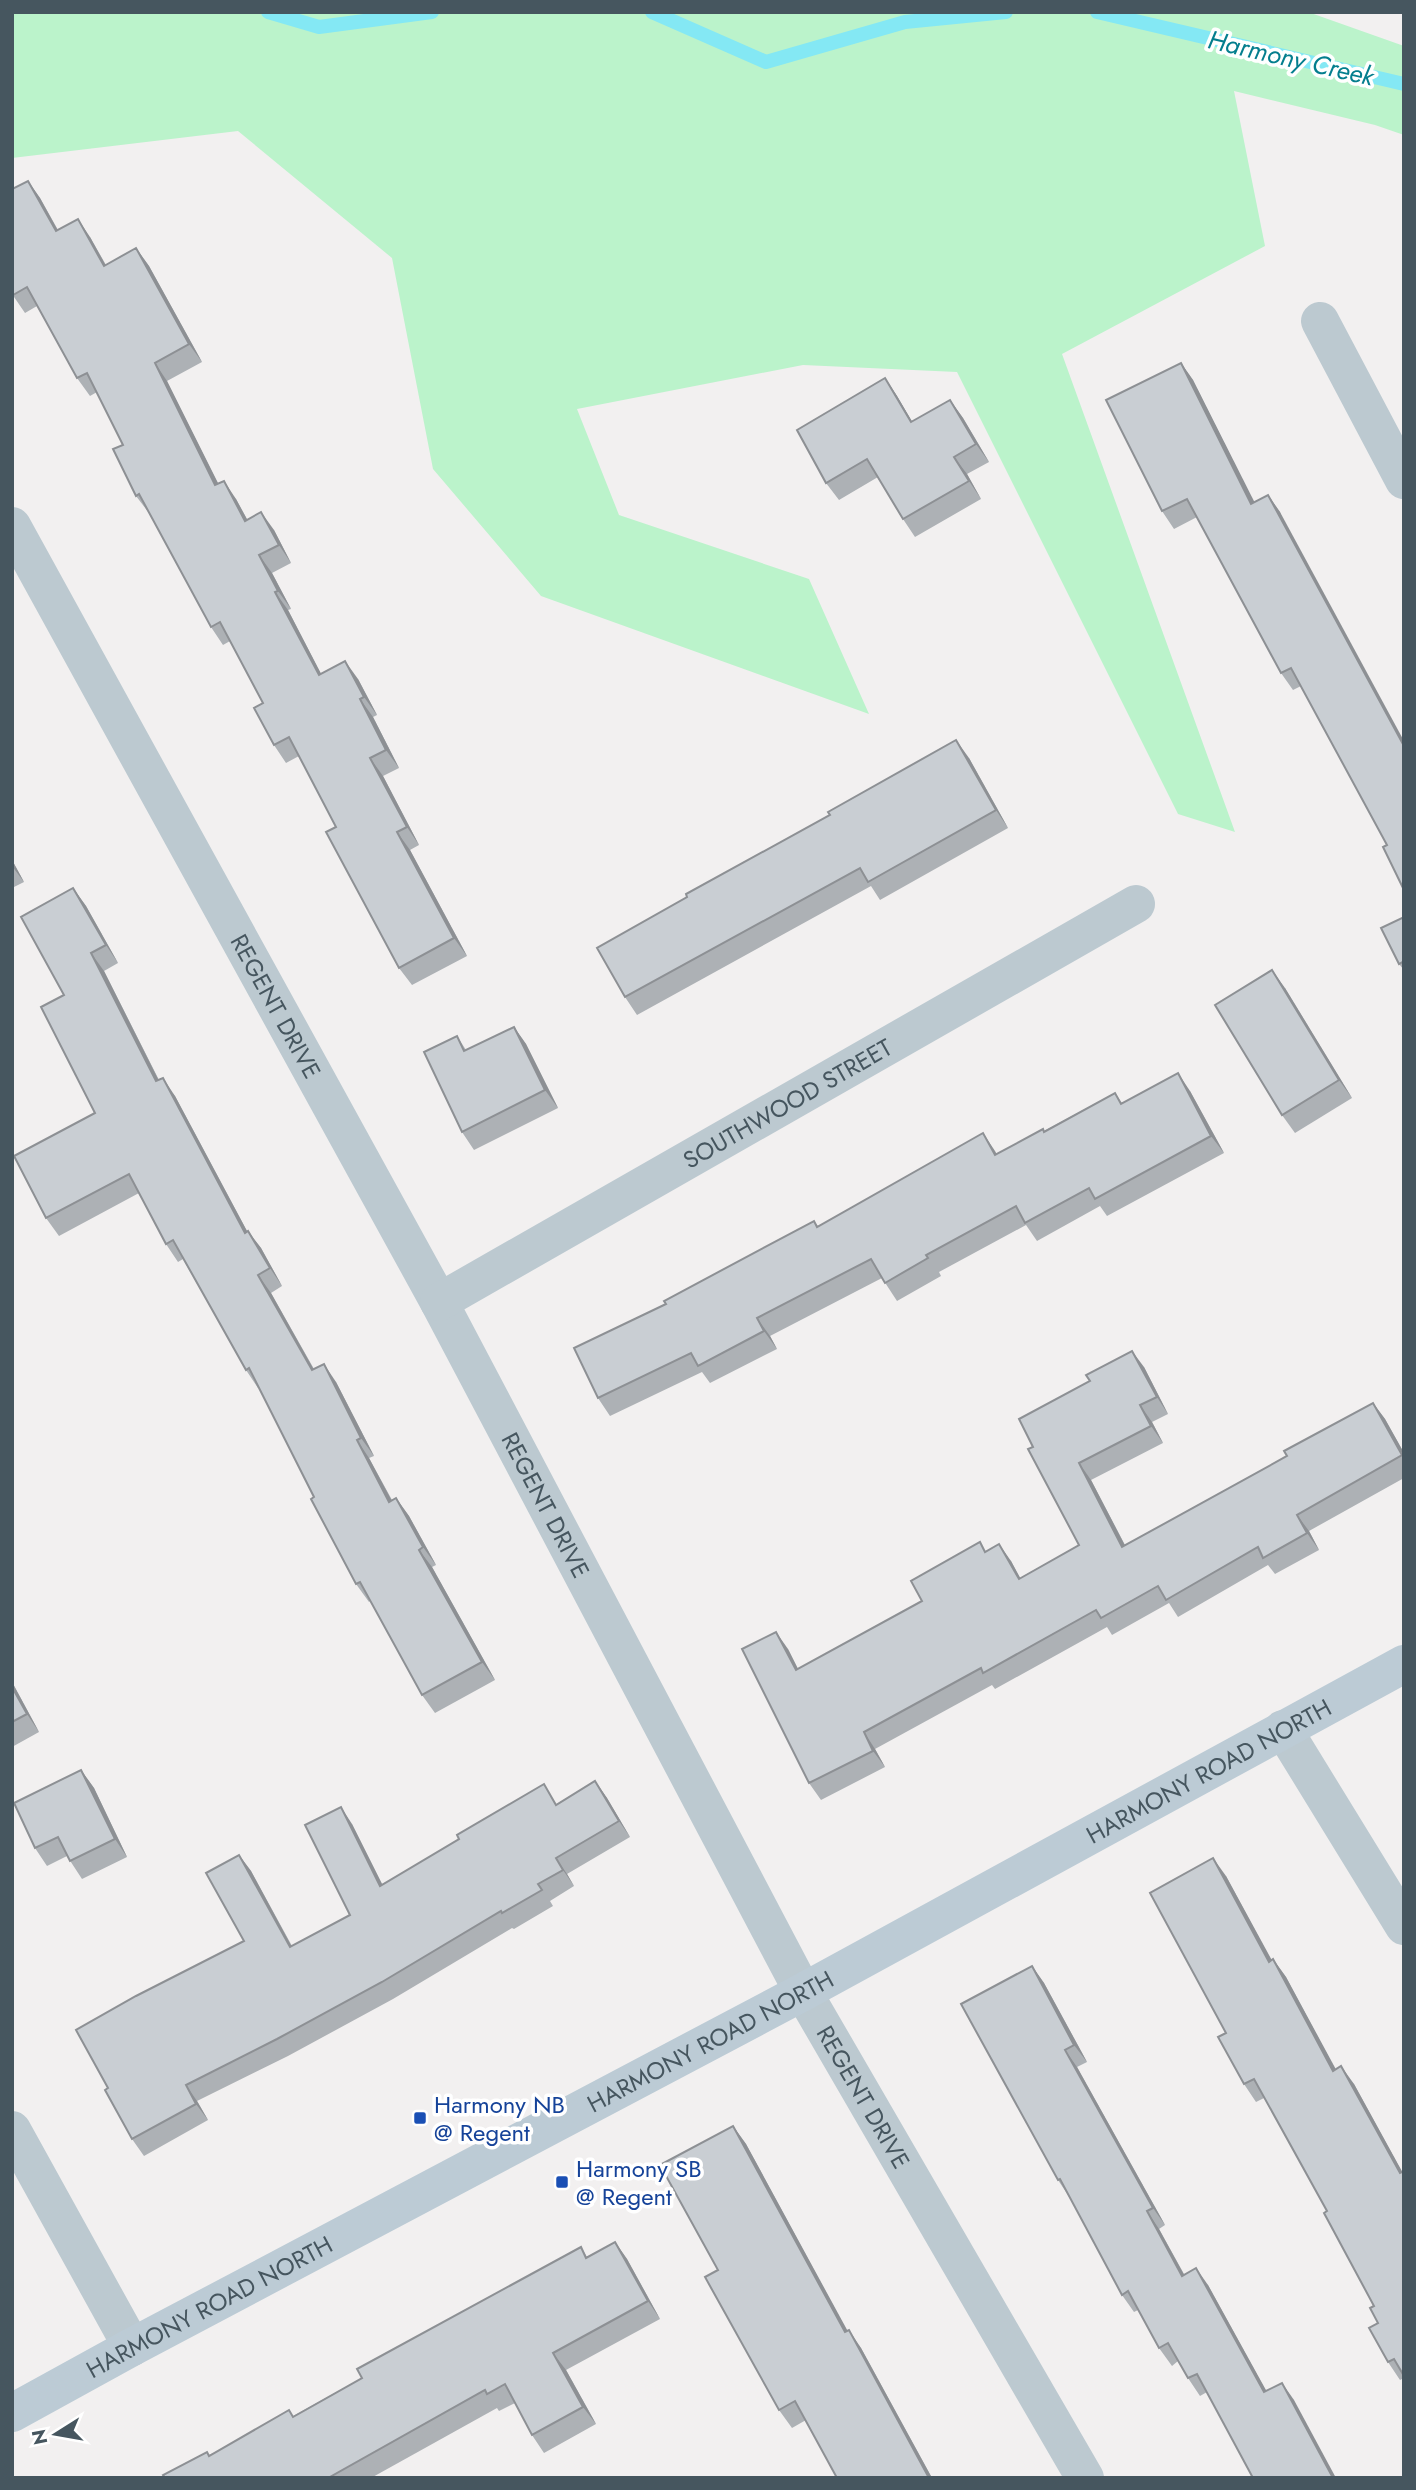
<svg xmlns="http://www.w3.org/2000/svg" width="1416" height="2490" font-family="Jost,sans-serif">
<rect width="100%" height="100%" fill="#f2f0f0"/>
<polygon fill="#bbf3cb" points="12,12 1308,12 1404,46 1404,135 1375,125 1234,91 1265,246 1062,354 1235,832 1178,814 957,372 803,365 577,409 619,515 809,579 869,714 541,596 433,469 392,258 238,131 12,158"/>
<g fill="none" stroke-linecap="round" stroke-linejoin="round">
<g stroke="#84e8f4" stroke-width="14">
<polyline points="268,12 319,27 432,12"/>
<polyline points="652,12 766,62 905,22 1006,12"/>
<polyline points="1097,12 1404,84"/>
</g>
<g stroke="#bcc9d0" stroke-width="38">
<polyline points="1320,321 1404,480"/>
<path id="s1" d="M 12,526 L 439,1302 L 803,1992 L 1085,2478"/>
<path id="s2" d="M 439,1302 L 1136,904"/>
<polyline points="1283,1729 1404,1926"/>
<polyline points="12,2130 132,2347"/>
</g>
<path stroke="#bccbd5" stroke-width="38" id="s3" d="M 12,2413 L 132,2347 L 803,1992 L 1404,1664"/>
</g>
<g fill="#adb1b5">
<polygon points="28,181 40,198 58,230 90,237 106,265 136,248 149,266 202,362 167,381 218,484 236,499 247,519 274,530 291,563 272,573 291,609 288,610 321,674 358,679 377,715 373,717 399,768 383,776 419,845 410,850 467,956 412,985 399,968 336,827 299,756 286,763 274,745 263,703 230,641 223,645 211,627 149,513 136,496 123,445 97,392 90,396 77,378 37,306 25,313 12,294"/>
<polygon points="1181,363 1193,380 1254,503 1268,495 1280,512 1387,845 1301,686 1293,690 1281,673 1197,517 1174,529 1162,511"/>
<polygon points="885,378 897,396 912,422 950,400 963,418 989,462 967,474 981,499 915,537 903,519 878,477 839,500 826,483"/>
<polygon points="969,758 1008,828 880,900 871,886 637,1015 625,997 687,897"/>
<polygon points="12,860 24,882 12,888"/>
<polygon points="73,888 86,906 118,963 104,971 159,1080 175,1096 247,1231 261,1248 282,1286 271,1293 314,1369 336,1382 374,1456 369,1458 392,1500 396,1498 409,1516 436,1565 432,1567 495,1680 435,1713 422,1695 370,1601 369,1602 356,1584 314,1497 259,1387 258,1388 246,1370 183,1259 178,1262 166,1244 139,1193 59,1236 46,1218 95,1113 64,995"/>
<polygon points="1404,917 1404,970 1399,964"/>
<polygon points="1285,988 1352,1098 1295,1133 1282,1115"/>
<polygon points="514,1027 526,1044 558,1108 474,1150 462,1132 457,1036 466,1050"/>
<polygon points="1190,1091 1224,1153 1107,1216 1100,1206 1037,1241 1026,1225 939,1272 941,1276 897,1301 882,1278 770,1336 777,1349 710,1383 702,1372 610,1416 598,1398 666,1304 814,1221 818,1226 997,1154 1044,1131 1115,1093 1122,1103"/>
<polygon points="1144,1367 1168,1414 1152,1422 1163,1443 1091,1480 1125,1545 1287,1456 1373,1403 1385,1419 1404,1453 1404,1478 1309,1531 1319,1550 1275,1574 1268,1565 1178,1617 1169,1603 1112,1635 1107,1627 995,1689 992,1685 875,1749 885,1767 821,1800 809,1783 788,1649 798,1669 922,1601 986,1551 1011,1561 1020,1578 1079,1545 1033,1447"/>
<polygon points="12,1682 39,1732 12,1747"/>
<polygon points="81,1770 94,1788 127,1857 82,1879 67,1856 47,1866 35,1848"/>
<polygon points="595,1781 607,1798 630,1837 567,1874 574,1886 550,1901 553,1906 514,1929 512,1928 393,1999 288,2056 197,2101 208,2120 144,2156 132,2139 108,2088 244,1941 239,1855 251,1871 292,1946 350,1915 352,1824 382,1884 557,1804"/>
<polygon points="1226,1876 1271,1960 1273,1959 1286,1977 1335,2069 1354,2084 1402,2172 1404,2171 1404,2378 1400,2380 1388,2362 1374,2306 1327,2211 1264,2098 1256,2102 1244,2084 1226,2033"/>
<polygon points="1032,1966 1044,1983 1087,2062 1077,2067 1165,2225 1159,2229 1184,2274 1208,2285 1266,2391 1294,2400 1207,2392 1200,2396 1188,2378 1178,2361 1172,2366 1159,2348 1138,2310 1134,2312 1122,2295 1070,2198 1058,2180"/>
<polygon points="733,2126 746,2144 847,2331 861,2348 932,2478 837,2478 806,2420 792,2428 779,2410 718,2270"/>
<polygon points="615,2242 627,2259 660,2319 566,2370 596,2424 544,2453 532,2435 515,2403 499,2411 497,2408 371,2478 165,2478 209,2455 293,2416 362,2378 581,2247 587,2257"/>
</g>
<g fill="#8d9094">
<polygon points="28,181 40,198 68,249 56,231"/>
<polygon points="78,219 90,237 116,284 104,266"/>
<polygon points="136,248 149,266 202,362 189,344"/>
<polygon points="155,363 167,381 228,503 215,485"/>
<polygon points="1181,363 1193,380 1264,521 1251,504"/>
<polygon points="885,378 897,396 923,440 911,422"/>
<polygon points="950,400 963,418 989,462 976,444"/>
<polygon points="954,457 967,474 981,499 969,481"/>
<polygon points="224,481 236,499 257,538 245,521"/>
<polygon points="1268,495 1280,512 1404,741 1404,746"/>
<polygon points="261,512 274,530 291,563 279,545"/>
<polygon points="259,555 272,573 291,609 278,591"/>
<polygon points="275,592 288,610 331,693 319,675"/>
<polygon points="345,661 358,679 377,715 364,697"/>
<polygon points="360,699 373,717 399,768 386,750"/>
<polygon points="956,740 969,758 1008,828 996,810"/>
<polygon points="370,758 383,776 419,845 407,827"/>
<polygon points="397,832 410,850 467,956 454,938"/>
<polygon points="12,860 24,882 12,866"/>
<polygon points="73,888 86,906 118,963 106,945"/>
<polygon points="91,953 104,971 168,1099 156,1081"/>
<polygon points="1272,970 1285,988 1352,1098 1339,1080"/>
<polygon points="514,1027 526,1044 558,1108 545,1090"/>
<polygon points="1178,1073 1190,1091 1224,1153 1211,1136"/>
<polygon points="163,1078 175,1096 257,1250 245,1233"/>
<polygon points="983,1133 995,1151 1007,1173 995,1155"/>
<polygon points="248,1231 261,1248 282,1286 270,1268"/>
<polygon points="258,1275 271,1293 324,1388 312,1370"/>
<polygon points="757,1318 770,1336 777,1349 764,1331"/>
<polygon points="1132,1351 1144,1367 1168,1414 1157,1397"/>
<polygon points="324,1364 336,1382 374,1456 361,1438"/>
<polygon points="1373,1403 1385,1419 1404,1453 1404,1457"/>
<polygon points="1140,1405 1152,1422 1163,1443 1151,1426"/>
<polygon points="357,1440 369,1458 402,1520 389,1502"/>
<polygon points="1079,1463 1091,1480 1134,1563 1122,1547"/>
<polygon points="396,1498 409,1516 436,1565 423,1547"/>
<polygon points="1297,1515 1309,1531 1319,1550 1307,1533"/>
<polygon points="999,1544 1011,1561 1030,1596 1019,1579"/>
<polygon points="419,1550 432,1567 495,1680 482,1662"/>
<polygon points="776,1632 788,1649 807,1687 796,1670"/>
<polygon points="12,1682 39,1732 27,1714 12,1687"/>
<polygon points="864,1732 875,1749 885,1767 873,1751"/>
<polygon points="81,1770 94,1788 127,1857 115,1839"/>
<polygon points="595,1781 607,1798 630,1837 619,1821"/>
<polygon points="341,1807 352,1824 391,1902 380,1886"/>
<polygon points="239,1855 251,1871 301,1964 290,1947"/>
<polygon points="556,1858 567,1874 574,1886 563,1870"/>
<polygon points="1213,1858 1226,1876 1282,1979 1269,1962"/>
<polygon points="1273,1959 1286,1977 1346,2088 1333,2071"/>
<polygon points="1032,1966 1044,1983 1087,2062 1074,2045"/>
<polygon points="1065,2050 1077,2067 1165,2225 1153,2208"/>
<polygon points="1341,2066 1354,2084 1404,2175 1400,2173"/>
<polygon points="186,2085 197,2101 208,2120 196,2104"/>
<polygon points="733,2126 746,2144 858,2350 845,2332"/>
<polygon points="1147,2211 1159,2229 1194,2293 1182,2276"/>
<polygon points="615,2242 627,2259 660,2319 648,2301"/>
<polygon points="1196,2268 1208,2285 1277,2410 1264,2392"/>
<polygon points="849,2330 861,2348 932,2478 929,2478"/>
<polygon points="553,2353 566,2370 596,2424 583,2407"/>
<polygon points="1282,2383 1294,2400 1336,2478 1333,2478"/>
</g>
<g fill="#c9ced3" stroke="#8d9094" stroke-width="2">
<polygon points="28,181 56,231 78,219 104,266 136,248 189,344 155,363 215,485 224,481 245,521 261,512 279,545 259,555 278,591 275,592 319,675 345,661 364,697 360,699 386,750 370,758 407,827 397,832 454,938 399,968 326,832 336,827 289,737 274,745 254,708 263,703 220,622 211,627 139,494 136,496 113,449 123,445 87,373 77,378 27,287 13,295 12,294 12,189"/>
<polygon points="1181,363 1251,504 1268,495 1404,746 1404,890 1383,847 1387,845 1291,668 1281,673 1187,499 1162,511 1106,400"/>
<polygon points="885,378 911,422 950,400 976,444 954,457 969,481 903,519 867,459 826,483 797,430"/>
<polygon points="956,740 996,810 868,882 860,868 625,997 597,948 687,897 686,894 830,815 828,812"/>
<polygon points="73,888 106,945 91,953 156,1081 163,1078 245,1233 248,1231 270,1268 258,1275 312,1370 324,1364 361,1438 357,1440 389,1502 396,1498 423,1547 419,1550 482,1662 422,1695 360,1582 356,1584 311,1499 314,1497 249,1368 246,1370 173,1240 166,1244 129,1174 46,1218 14,1156 95,1113 41,1007 64,995 21,917"/>
<polygon points="1404,917 1404,961 1399,964 1381,928"/>
<polygon points="1272,970 1339,1080 1282,1115 1215,1005"/>
<polygon points="514,1027 545,1090 462,1132 424,1052 457,1036 464,1051"/>
<polygon points="1178,1073 1211,1136 1095,1199 1089,1188 1025,1223 1016,1206 926,1255 928,1258 885,1283 871,1259 757,1318 764,1331 698,1366 691,1353 598,1398 574,1348 666,1304 664,1301 814,1221 817,1227 983,1133 995,1155 1043,1129 1044,1132 1115,1093 1121,1104"/>
<polygon points="1132,1351 1157,1397 1140,1405 1151,1426 1079,1463 1122,1547 1287,1456 1284,1451 1373,1403 1402,1455 1297,1515 1307,1533 1263,1558 1258,1547 1166,1600 1158,1586 1101,1618 1096,1610 983,1673 981,1668 864,1732 873,1751 809,1783 742,1649 776,1632 796,1670 922,1601 911,1581 980,1542 985,1552 999,1544 1019,1579 1079,1545 1028,1449 1033,1447 1019,1419 1090,1381 1086,1375"/>
<polygon points="12,1687 27,1714 12,1722"/>
<polygon points="81,1770 115,1839 70,1861 58,1837 35,1848 14,1803"/>
<polygon points="595,1781 619,1821 556,1858 563,1870 538,1884 542,1890 502,1913 501,1911 382,1982 277,2039 186,2085 196,2104 132,2139 105,2090 108,2088 76,2030 136,1996 244,1941 206,1873 239,1855 290,1947 350,1915 305,1825 341,1807 380,1886 459,1839 457,1835 544,1784 556,1805"/>
<polygon points="1213,1858 1269,1962 1273,1959 1333,2071 1341,2066 1400,2173 1404,2171 1404,2376 1394,2359 1388,2362 1369,2328 1378,2323 1370,2308 1374,2306 1324,2213 1327,2211 1254,2079 1244,2084 1218,2037 1226,2033 1150,1893"/>
<polygon points="1032,1966 1074,2045 1065,2050 1153,2208 1147,2211 1182,2276 1196,2268 1264,2392 1282,2383 1333,2478 1253,2478 1197,2374 1188,2378 1168,2343 1159,2348 1128,2291 1122,2295 1060,2179 1058,2180 961,2004"/>
<polygon points="733,2126 845,2332 849,2330 929,2478 837,2478 795,2401 779,2410 705,2277 718,2270 660,2165"/>
<polygon points="615,2242 648,2301 553,2353 583,2407 532,2435 505,2384 487,2394 485,2390 328,2478 165,2478 163,2475 207,2452 209,2456 289,2410 293,2417 362,2378 357,2369 581,2247 586,2258"/>
</g>
<g fill="#1a4fb4" stroke="#fff" stroke-width="2.5">
<rect x="413" y="2111" width="14" height="14" rx="3.5"/>
<rect x="555" y="2175" width="14" height="14" rx="3.5"/>
</g>
<g text-anchor="middle" dominant-baseline="central" stroke-width="7" stroke-linejoin="round" paint-order="stroke">
<g font-size="24" fill="#46565f" stroke="#fff">
<text stroke="none"><textPath href="#s1" startOffset="548">REGENT DRIVE</textPath></text>
<text stroke="none"><textPath href="#s2" startOffset="401">SOUTHWOOD STREET</textPath></text>
<text stroke="none"><textPath href="#s1" startOffset="1115">REGENT DRIVE</textPath></text>
<text stroke="none"><textPath href="#s3" startOffset="1358">HARMONY ROAD NORTH</textPath></text>
<text stroke="none"><textPath href="#s3" startOffset="791">HARMONY ROAD NORTH</textPath></text>
<text stroke="none"><textPath href="#s1" startOffset="1787">REGENT DRIVE</textPath></text>
<text stroke="none"><textPath href="#s3" startOffset="224">HARMONY ROAD NORTH</textPath></text>
</g>
<g font-size="24" fill="#164399" stroke="#fff" text-anchor="start">
<text x="434" y="2104">Harmony NB<tspan x="434" dy="28">@ Regent</tspan></text>
<text x="576" y="2168">Harmony SB<tspan x="576" dy="28">@ Regent</tspan></text>
</g>
<g font-size="26" font-style="italic" fill="#047e8e" stroke="#fff">
<text transform="translate(1291 58) rotate(13)">Harmony Creek</text>
</g>
</g>
<rect width="1416" height="2490" fill="none" stroke="#46565f" stroke-width="28"/>
<g transform="translate(56 2434) rotate(259)" stroke="#ffffff" stroke-width="5" paint-order="stroke">
<path d="M0-5L12 26L0 18L-12 26Z" fill="#46565f"/>
<text y="-10" font-size="19" font-weight="bold" text-anchor="middle" fill="#46565f">N</text>
</g>
</svg>
